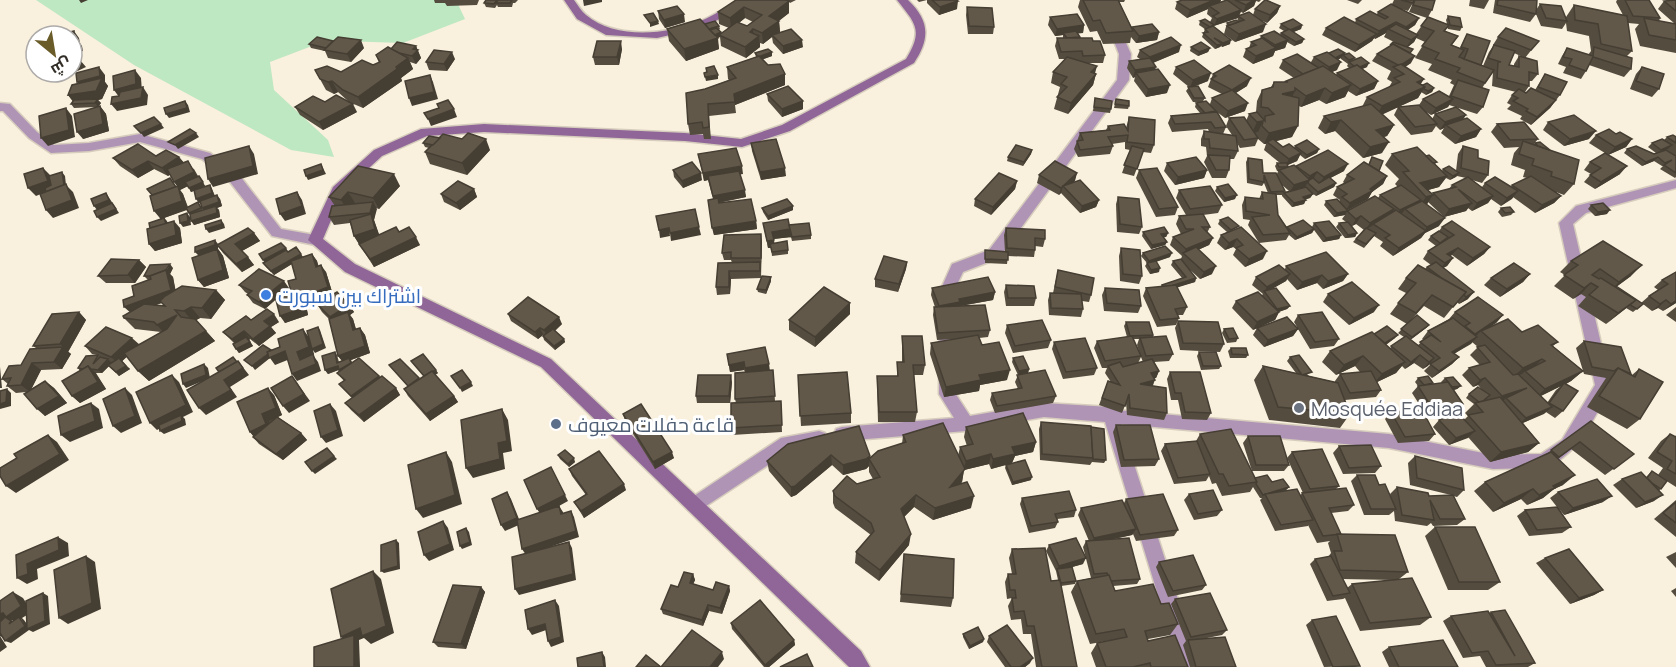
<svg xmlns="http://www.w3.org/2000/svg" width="1676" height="667" font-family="Manrope,Cairo,sans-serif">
<rect width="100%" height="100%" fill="#faf0de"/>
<polygon fill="#bee8c1" points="36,0 456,0 465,19 403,43 340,41 312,46 270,62 274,90 328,140 334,157 291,150 134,65"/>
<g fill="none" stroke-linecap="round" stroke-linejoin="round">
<g stroke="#d6cdbd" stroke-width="3">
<g id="street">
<path d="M 1094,0 L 1104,0 L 1114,16 L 1131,54 L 1129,80 L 999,258 L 963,272 L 954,291 L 955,393 L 970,416 L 1044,403 L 1110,407 L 1116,410 L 1389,434 L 1493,455 L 1541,454 L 1562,440 L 1595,385 L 1559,223 L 1576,206 L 1676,180 L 1676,188 L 1586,213 L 1573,224 L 1611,386 C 1595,417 1578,456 1544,468 L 1493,469 L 1389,448 L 1121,424 L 1200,667 L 1180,667 L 1105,422 L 1044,417 L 966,431 L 842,441 L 836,439 L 834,434 L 836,429 L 842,427 L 954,418 L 939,394 L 940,291 L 952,264 L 989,250 L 1117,80 L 1119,54 L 1104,16 Z"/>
<polygon points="0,103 10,104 37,132 54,145 89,143 140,134 210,153 240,176 281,229 315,235 322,240 315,245 272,236 230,182 202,159 140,142 89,151 51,153 29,138 3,111 0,111"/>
<polygon points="819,431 825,433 827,438 825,443 791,450 700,510 694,513 688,510 685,505 688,500 781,438"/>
</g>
</g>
<g stroke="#d6cdbd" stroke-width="3">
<g id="secondary">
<path d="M 564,0 L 574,0 C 578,5 581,11 586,15 C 614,39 665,35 698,22 C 718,15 732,0 753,0 L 705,27 L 657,38 L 606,35 L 577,19 Z"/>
<path d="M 897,0 L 908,0 C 930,21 930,39 914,63 L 790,131 L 742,147 L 685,141 L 484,132 L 427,136 L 382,156 L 343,192 L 323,239 L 355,264 L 551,359 L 861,651 L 870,667 L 849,667 L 541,367 L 345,272 L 308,240 L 333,187 L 374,150 L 421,129 L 484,124 L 685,133 L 741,139 L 782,125 L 906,59 C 924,30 915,23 897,0 Z"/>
</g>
</g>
<use href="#street" fill="#b094b6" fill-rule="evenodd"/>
<use href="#secondary" fill="#8f6697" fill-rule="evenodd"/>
</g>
<g fill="#544c3f" fill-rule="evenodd">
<polygon points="434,0 479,0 477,5 447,6 445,3 435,3"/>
<polygon points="486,0 518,0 515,3 513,3 512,7 498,7 497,5 495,8 486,7 484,3"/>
<path d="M 756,0 L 796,0 L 790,3 L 789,2 L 789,13 L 779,21 L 780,32 L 778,33 L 803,47 L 783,54 L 773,43 L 772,37 L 763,44 L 760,43 L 760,47 L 746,58 L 721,46 L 720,37 L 717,38 L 719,49 L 686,61 L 669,41 L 667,29 L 705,24 L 719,26 L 720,29 L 719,30 L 722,34 L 729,28 L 719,24 L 718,12 ZM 745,18 L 753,22 L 747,26 L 739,23 Z"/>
<polygon points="917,0 956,0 957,9 939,15 927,3 927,0 919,2"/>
<polygon points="1080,0 1125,0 1124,2 1119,2 1132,28 1132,27 1159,32 1157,40 1136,43 1131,37 1130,43 1103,44 1097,31 1090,32 1078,7"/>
<polygon points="1221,0 1220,3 1228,0 1261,0 1259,2 1256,1 1254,6 1243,13 1241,12 1239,16 1253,15 1255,9 1280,6 1277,13 1267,23 1260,20 1263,32 1235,42 1224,34 1227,23 1237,21 1238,18 1213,26 1230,44 1222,47 1221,46 1220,47 1215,49 1202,37 1205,29 1199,25 1200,21 1210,22 1212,18 1207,14 1208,9 1187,18 1175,9 1177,2"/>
<polygon points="1347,0 1362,0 1358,4"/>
<path d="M 1394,0 L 1435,0 L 1432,10 L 1428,17 L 1447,24 L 1446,20 L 1448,16 L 1462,27 L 1460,31 L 1448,29 L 1447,27 L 1445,31 L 1458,36 L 1452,45 L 1460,48 L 1467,34 L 1481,65 L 1493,70 L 1483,66 L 1489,52 L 1494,45 L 1493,45 L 1498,37 L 1533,48 L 1525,58 L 1538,74 L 1532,81 L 1529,81 L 1529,86 L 1525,92 L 1526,93 L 1535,90 L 1545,74 L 1560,95 L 1550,108 L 1531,125 L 1520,119 L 1522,116 L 1507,109 L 1511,105 L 1507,103 L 1512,95 L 1516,92 L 1492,86 L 1493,72 L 1482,88 L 1483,107 L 1477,114 L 1449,105 L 1448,107 L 1431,115 L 1426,112 L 1432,119 L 1435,114 L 1464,119 L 1481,129 L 1476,137 L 1455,144 L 1441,133 L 1444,128 L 1440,130 L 1436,126 L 1432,132 L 1411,135 L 1394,115 L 1398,107 L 1419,105 L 1423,99 L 1449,96 L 1454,85 L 1450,83 L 1452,80 L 1428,70 L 1432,64 L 1415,58 L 1425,42 L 1416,38 L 1414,42 L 1408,47 L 1411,53 L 1411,63 L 1405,67 L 1421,84 L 1434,88 L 1432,92 L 1426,95 L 1421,92 L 1418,98 L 1382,114 L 1394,125 L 1387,136 L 1384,137 L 1382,153 L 1363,158 L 1335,131 L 1325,134 L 1318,128 L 1324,116 L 1362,107 L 1367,97 L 1389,87 L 1392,82 L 1387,79 L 1391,71 L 1372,61 L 1377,54 L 1396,43 L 1384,37 L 1386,33 L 1375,39 L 1374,38 L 1372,41 L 1355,52 L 1322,35 L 1326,28 L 1355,23 L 1356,19 L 1377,14 L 1378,12 L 1392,4 ZM 1413,3 L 1409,12 L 1427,18 L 1416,34 L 1408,30 L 1415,25 L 1419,18 L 1401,9 L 1408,11 ZM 1514,53 L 1525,58 L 1519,56 L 1514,64 L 1514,66 L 1509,65 Z"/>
<polygon points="1470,0 1489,0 1484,9 1469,6"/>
<polygon points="1495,0 1537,0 1536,10 1540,4 1566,17 1574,5 1623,15 1616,2 1617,0 1651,0 1649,0 1660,18 1659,21 1675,24 1658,9 1664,1 1676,0 1676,53 1640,46 1635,29 1639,24 1628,23 1632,51 1627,56 1631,69 1624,77 1589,65 1586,71 1581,79 1563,73 1566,67 1558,64 1562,56 1567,48 1588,55 1591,51 1589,36 1567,31 1566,23 1562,29 1541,26 1536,14 1530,22 1493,13"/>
<polygon points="967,7 994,27 993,34 968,34 966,15"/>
<polygon points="658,11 685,22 665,28 659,19"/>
<polygon points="1050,17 1084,25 1083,33 1077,33 1080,38 1093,41 1105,55 1103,63 1088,63 1095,73 1096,74 1093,85 1068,114 1054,109 1060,87 1051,83 1053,72 1066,59 1059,59 1055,46 1057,38 1063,38 1063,35 1055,36 1048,25"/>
<polygon points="1281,24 1302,25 1301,29 1293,32 1304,39 1302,43 1294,46 1287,42 1285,48 1275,51 1273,56 1253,64 1243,57 1246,49 1249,48 1251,42 1260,39 1261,36 1280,35 1281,33 1284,31 1279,28"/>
<polygon points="309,44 364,48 351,62 328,58 325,51 311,48"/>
<polygon points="416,46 421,58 416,64 410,62 413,69 401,78 402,81 363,108 349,102 338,92 334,94 326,90 315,70 341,72 373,65 379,63 376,55 391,49"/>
<polygon points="1191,47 1210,48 1208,52 1198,56 1190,51"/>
<polygon points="622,49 619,65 595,65 593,57"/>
<polygon points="1140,50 1179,52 1153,63 1155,70 1167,93 1146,97 1134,81 1135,77 1133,78 1127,68 1129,61 1140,59 1137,57"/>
<polygon points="772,52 772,56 763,59 785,85 735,105 736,113 709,116 711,139 704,139 703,134 690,135 688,124 705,89 729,80 728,79 727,67 756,57 755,53"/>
<path d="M 1329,53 L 1344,54 L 1367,67 L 1362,69 L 1378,81 L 1374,89 L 1356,96 L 1348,91 L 1345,97 L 1326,104 L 1319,100 L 1301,107 L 1299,106 L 1292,137 L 1276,141 L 1283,147 L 1294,148 L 1295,146 L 1319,149 L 1317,153 L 1305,159 L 1300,155 L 1297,161 L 1288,165 L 1288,167 L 1296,167 L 1344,171 L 1330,178 L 1336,183 L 1334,187 L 1316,196 L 1308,190 L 1313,194 L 1310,198 L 1305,199 L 1304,204 L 1292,207 L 1282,196 L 1282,195 L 1276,195 L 1278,215 L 1287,227 L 1312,227 L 1314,223 L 1341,235 L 1339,239 L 1323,242 L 1314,230 L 1312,233 L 1295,240 L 1289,235 L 1286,240 L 1259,243 L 1248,225 L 1250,220 L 1243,219 L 1242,205 L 1245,197 L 1259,199 L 1262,192 L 1268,193 L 1264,183 L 1262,186 L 1247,183 L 1246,162 L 1248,158 L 1263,173 L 1277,174 L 1278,171 L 1277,171 L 1275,166 L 1277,163 L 1280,163 L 1264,150 L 1266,144 L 1264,144 L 1258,139 L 1255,146 L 1240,148 L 1237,143 L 1238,151 L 1234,159 L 1229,159 L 1229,170 L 1226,178 L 1212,178 L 1204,162 L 1207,156 L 1206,147 L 1201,146 L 1201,139 L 1204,131 L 1209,132 L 1208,129 L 1172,132 L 1168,123 L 1171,116 L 1200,113 L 1195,107 L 1196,103 L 1202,102 L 1193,102 L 1186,91 L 1189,87 L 1173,74 L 1176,67 L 1208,81 L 1193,87 L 1205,98 L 1203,101 L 1210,104 L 1212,98 L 1222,94 L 1208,87 L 1213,74 L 1247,86 L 1236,93 L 1245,111 L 1225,118 L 1217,112 L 1226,127 L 1223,134 L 1232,135 L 1226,126 L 1229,118 L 1246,121 L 1249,114 L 1256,112 L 1257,101 L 1262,90 L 1271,87 L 1274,82 L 1285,82 L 1286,81 L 1294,78 L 1279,68 L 1283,60 L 1311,62 L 1314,57 ZM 1341,58 L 1341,59 L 1348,64 L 1347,66 L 1349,68 L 1337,73 L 1336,75 L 1332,72 L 1337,70 L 1338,60 ZM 1281,184 L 1289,191 L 1284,192 L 1285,191 Z"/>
<polygon points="455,59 447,71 429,70 426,62"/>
<polygon points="1642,67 1659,89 1652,97 1630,89 1636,74"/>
<polygon points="105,75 105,82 108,86 102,99 98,100 101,103 98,107 100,106 106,114 109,131 83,139 97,107 74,108 71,104 73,101 68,95"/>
<polygon points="767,94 803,101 803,109 782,117 768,101"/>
<polygon points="1095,98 1111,109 1110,113 1093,111"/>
<polygon points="1116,99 1129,106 1128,109 1114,108"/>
<polygon points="325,102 357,112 323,130 300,115 295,107"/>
<polygon points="1129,117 1154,145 1151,153 1143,152 1134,176 1122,173 1130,150 1125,149 1125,142 1112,144 1113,146 1110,154 1078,157 1074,149 1080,133 1106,130 1108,126 1126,128"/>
<polygon points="1548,122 1589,139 1564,146 1543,130"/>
<path d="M 1497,124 L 1538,139 L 1533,145 L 1535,143 L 1574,184 L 1564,195 L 1556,192 L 1561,196 L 1554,203 L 1535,213 L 1513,197 L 1501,206 L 1491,199 L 1488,203 L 1472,211 L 1468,208 L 1466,211 L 1444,217 L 1428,202 L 1427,205 L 1439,226 L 1425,233 L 1421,238 L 1393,256 L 1380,246 L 1383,242 L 1374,236 L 1364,248 L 1353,242 L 1364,230 L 1356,224 L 1352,226 L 1357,233 L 1355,237 L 1345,238 L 1336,227 L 1339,223 L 1346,222 L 1342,219 L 1345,215 L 1334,217 L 1324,205 L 1326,201 L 1339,201 L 1340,200 L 1333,195 L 1337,187 L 1344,183 L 1343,182 L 1347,175 L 1368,165 L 1372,157 L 1379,171 L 1387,176 L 1383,184 L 1372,192 L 1368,199 L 1347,210 L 1348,211 L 1378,198 L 1380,195 L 1398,187 L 1395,184 L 1399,179 L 1385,165 L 1392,154 L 1426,156 L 1437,162 L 1435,164 L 1442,171 L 1443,169 L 1456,171 L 1458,154 L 1463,146 L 1478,158 L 1488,175 L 1482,183 L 1472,180 L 1482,187 L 1485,183 L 1511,187 L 1512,185 L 1527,178 L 1523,177 L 1525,170 L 1511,165 L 1514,153 L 1519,147 L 1504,148 L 1491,132 ZM 1457,176 L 1466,178 L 1452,185 L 1449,189 L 1433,193 L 1432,194 L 1428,190 L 1439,187 L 1446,178 L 1450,180 Z"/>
<polygon points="1616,134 1632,139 1626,147 1608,155 1589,143 1596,135"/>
<polygon points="1676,136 1676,177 1675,178 1660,169 1663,166 1662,166 1654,161 1642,166 1624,153 1627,149 1654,154 1656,153 1648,147 1652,143 1664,140 1667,137"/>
<polygon points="440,138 490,150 467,175 430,164 425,152 429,148 425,147 423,143"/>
<polygon points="751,143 786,176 761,180 752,151"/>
<polygon points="1032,150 1031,154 1023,166 1007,161 1008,157"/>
<polygon points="698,154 743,174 740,174 746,197 719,203 756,221 757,229 714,235 708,200 713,199 708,180 704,181"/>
<path d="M 156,156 L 179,157 L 184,163 L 194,169 L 198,176 L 199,176 L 202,180 L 205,186 L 196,189 L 210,185 L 212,189 L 215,196 L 220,199 L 222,206 L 217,208 L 219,210 L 220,217 L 194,225 L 190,215 L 187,210 L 164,218 L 168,223 L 180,228 L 182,243 L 155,251 L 149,244 L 150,228 L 160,219 L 176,187 L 177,186 L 170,174 L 168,176 L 154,169 L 138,178 L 120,166 L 113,158 ZM 188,186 L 191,192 L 194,191 L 199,203 L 200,202 L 203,210 L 198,202 L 188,207 L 183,194 L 180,190 Z"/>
<polygon points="1590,162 1620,174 1595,189 1584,182 1591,174 1584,170"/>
<polygon points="1167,163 1207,170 1204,178 1175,185 1164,171"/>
<polygon points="358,166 400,186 379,209 376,208 374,220 379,235 399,232 420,245 374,267 359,244 366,241 359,244 354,236 350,223 334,225 329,217 335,206 329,197"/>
<polygon points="673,170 702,180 683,188 674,177"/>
<polygon points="1139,170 1178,207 1175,215 1156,217 1136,178"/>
<polygon points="1077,173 1074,182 1099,200 1096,207 1080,213 1061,193 1059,195 1037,183 1039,175"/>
<polygon points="1017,181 1015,189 991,215 974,206 975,199"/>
<polygon points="1217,187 1235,199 1224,202 1215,191"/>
<polygon points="474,189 477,197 460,210 444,202 441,194"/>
<polygon points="1179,190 1222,205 1218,213 1203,215 1210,227 1207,233 1213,238 1209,245 1198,250 1212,274 1200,279 1188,268 1196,278 1195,282 1177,287 1187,307 1183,315 1178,315 1179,318 1176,325 1157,327 1143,296 1146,288 1160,287 1162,285 1182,278 1171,265 1173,261 1181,259 1182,256 1170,245 1173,237 1181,234 1176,224 1179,216 1186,215 1176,198"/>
<polygon points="1118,197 1142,227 1139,234 1117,232 1116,204"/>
<polygon points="1591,205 1607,214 1595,216 1588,209"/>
<polygon points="762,208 793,210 768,220 763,212"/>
<polygon points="1501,208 1514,212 1511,215 1502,217 1498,212"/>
<polygon points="1220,220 1263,259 1245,267 1233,255 1236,249 1233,247 1225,250 1217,243 1221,235 1227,232 1218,224"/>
<polygon points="763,223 790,226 811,235 811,239 792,241 790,233 791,237 774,239 774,243 788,250 788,254 772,256 771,248 768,248"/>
<path d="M 1442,227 L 1490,247 L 1484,254 L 1467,266 L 1452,255 L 1450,256 L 1453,258 L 1447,266 L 1443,268 L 1468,299 L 1459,304 L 1457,302 L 1444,318 L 1424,306 L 1411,320 L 1429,325 L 1426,328 L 1410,340 L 1418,345 L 1424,340 L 1422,339 L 1428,331 L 1449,319 L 1455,312 L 1503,315 L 1496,323 L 1491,326 L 1522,332 L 1558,342 L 1553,346 L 1583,371 L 1571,381 L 1566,384 L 1563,411 L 1555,418 L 1546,412 L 1523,423 L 1539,443 L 1528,452 L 1490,462 L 1468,437 L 1449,445 L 1433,427 L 1439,420 L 1464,420 L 1468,416 L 1465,413 L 1474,404 L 1466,398 L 1469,394 L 1482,390 L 1478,385 L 1473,387 L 1462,375 L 1469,368 L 1480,365 L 1470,355 L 1478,347 L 1472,342 L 1454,354 L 1459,357 L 1452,364 L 1432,378 L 1424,371 L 1432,363 L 1431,363 L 1423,369 L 1414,363 L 1405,369 L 1402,366 L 1396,373 L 1377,382 L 1381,390 L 1376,397 L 1345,400 L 1350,414 L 1340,428 L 1269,420 L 1254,380 L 1263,366 L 1296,373 L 1287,361 L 1290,357 L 1309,376 L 1335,382 L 1335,381 L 1340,374 L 1360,372 L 1355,366 L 1336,375 L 1322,362 L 1330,351 L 1374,334 L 1395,338 L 1386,345 L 1390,348 L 1404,337 L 1398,333 L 1407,324 L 1390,314 L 1406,293 L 1398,289 L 1406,278 L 1425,269 L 1427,267 L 1431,265 L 1423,259 L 1428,251 L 1436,246 L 1428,240 L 1431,236 L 1439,231 ZM 1561,386 L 1556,390 L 1547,403 L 1541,396 Z"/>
<polygon points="1006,228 1045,239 1043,247 1035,246 1035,250 1034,257 1008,256 1007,264 985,263 985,250 1005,252 1004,235"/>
<polygon points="1143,232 1168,233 1166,237 1163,237 1167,242 1165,245 1151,249 1142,236"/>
<polygon points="254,233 260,241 242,251 254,265 242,272 223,253 218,246 218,249 223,256 229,278 204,287 198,280 198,255 218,245"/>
<polygon points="762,241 761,278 731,279 730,294 717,295 716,287 732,263 731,260 724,260 722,253"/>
<polygon points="1121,248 1142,276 1139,284 1120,281 1119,256"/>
<polygon points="288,251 303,257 312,254 317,261 318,266 326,272 333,295 306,305 308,315 285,323 276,299 265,309 253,303 247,295 248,294 245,292 239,285 289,288 283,293 291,291 296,279 292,264 274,275 266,267 263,263 265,262 259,254"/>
<polygon points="1143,253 1170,257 1156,262 1159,272 1150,274 1145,266 1147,263 1141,256"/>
<polygon points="139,260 146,267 135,283 106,283 98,276"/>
<polygon points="1571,261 1631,276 1616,287 1641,303 1649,296 1658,290 1654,287 1662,280 1676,272 1676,303 1663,311 1658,308 1652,311 1643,304 1633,312 1626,308 1606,324 1578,306 1586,297 1581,294 1573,299 1554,286 1565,275 1560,272"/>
<polygon points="907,262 906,269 898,292 875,287 875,279"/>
<polygon points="1286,266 1348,274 1343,281 1323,289 1317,283 1297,290 1287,279 1286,281 1271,289 1290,306 1287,309 1279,312 1275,320 1253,330 1232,308 1236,301 1262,295 1263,294 1252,285 1256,277 1285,269"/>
<path d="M 173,268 L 170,274 L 173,277 L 175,289 L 216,290 L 225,300 L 211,319 L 200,318 L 196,320 L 215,341 L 149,381 L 138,371 L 127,356 L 122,361 L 130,369 L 119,376 L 109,366 L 102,373 L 95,373 L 106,389 L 80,403 L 72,396 L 80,371 L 78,368 L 97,355 L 92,354 L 85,346 L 139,345 L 161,332 L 135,329 L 124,318 L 130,312 L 134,296 L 148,280 L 144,276 ZM 162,303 L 165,306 L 156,305 Z"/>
<polygon points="1058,270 1091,295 1089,302 1082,301 1083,309 1081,317 1049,315 1048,300 1050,293 1053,293"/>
<polygon points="1530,274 1523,282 1500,297 1484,285 1491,278"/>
<polygon points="771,281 766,294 758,292 757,289"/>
<polygon points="1006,285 1036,298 1034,306 1006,306 1004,292"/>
<polygon points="932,288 995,292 993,300 960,306 990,330 988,337 979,338 982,345 1007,380 980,385 979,391 944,397 930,354 931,343 956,339 937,340 933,315 934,307 935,307 931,295"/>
<polygon points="1105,288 1141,306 1138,313 1104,311 1102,295"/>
<polygon points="1328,294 1374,312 1349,325 1323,302"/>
<polygon points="850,303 850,314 815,347 789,330 789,320"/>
<polygon points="317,304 349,305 354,312 350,315 353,319 356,329 360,328 365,335 370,353 351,360 352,363 379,376 396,388 400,395 364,422 351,410 345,403 352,398 339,384 344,381 337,373 339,371 339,370 328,374 325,370 335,352 337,355 339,362 342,361 338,356 329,319 322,312"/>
<polygon points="1676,307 1676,322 1666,315"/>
<polygon points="79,312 86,320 68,352 71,354 62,369 41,370 31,389 45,381 54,388 67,403 45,416 26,392 16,393 7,386 8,384 2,379 21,365 36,348 33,346"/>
<polygon points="508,314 562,324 555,331 564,339 565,342 555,350 544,340 543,336 544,336 543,335 538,339 511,321"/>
<polygon points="1298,315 1339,339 1334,346 1310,349 1298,329 1293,336 1264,347 1253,335 1257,328 1297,327 1294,322"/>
<polygon points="251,320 279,322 271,327 276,333 259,346 250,339 249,340 253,346 239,353 236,349 234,343 223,332"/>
<polygon points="1178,321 1224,344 1220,352 1180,350 1175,328"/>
<path d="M 1126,322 L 1153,335 L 1153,337 L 1173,354 L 1169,361 L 1154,362 L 1159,371 L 1156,378 L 1154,378 L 1153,386 L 1167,413 L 1164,420 L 1127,415 L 1126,403 L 1122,413 L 1099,405 L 1108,381 L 1111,382 L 1105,373 L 1107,368 L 1102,368 L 1094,348 L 1097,341 L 1127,337 L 1124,326 ZM 1133,339 L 1139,339 L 1137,345 L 1140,354 ZM 1141,357 L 1143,362 L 1138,363 Z"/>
<polygon points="1007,325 1051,340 1048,348 1013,353 1005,333"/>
<polygon points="1224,329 1238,338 1236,342 1227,343 1222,333"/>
<polygon points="902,336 925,365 923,375 914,375 917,412 915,422 878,422 877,387 877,376 897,376 897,362 902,362"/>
<polygon points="1584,341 1632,375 1639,369 1640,419 1627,429 1587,407 1606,378 1584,374 1576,348"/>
<polygon points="1054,342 1097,368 1094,375 1063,379 1052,349"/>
<polygon points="1231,348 1248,355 1246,358 1230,358 1228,351"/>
<polygon points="1199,352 1221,366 1219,369 1201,370 1197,356"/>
<polygon points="727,354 770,370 773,370 775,401 781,401 782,432 732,435 731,428 736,403 735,399 745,372 744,370 730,372"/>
<polygon points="1013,358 1029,369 1028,373 1056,396 1053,403 995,413 990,400 992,393 1018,389 1015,382 1018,375 1012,362"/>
<polygon points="411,361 438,373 435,375 454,396 458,402 430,421 408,396 404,389 408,386 389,365 419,379 424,376"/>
<polygon points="1170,372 1211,413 1207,420 1182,419 1178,400 1171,400 1167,379"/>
<polygon points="798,375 851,413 851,423 801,426"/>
<polygon points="1418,378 1433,384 1442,383 1441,382 1445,378 1461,386 1457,389 1454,390 1463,404 1457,411 1426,415 1412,393 1418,386 1415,382"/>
<polygon points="732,382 730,403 697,403 696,396"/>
<polygon points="274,395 282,415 278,417 301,433 307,440 283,460 259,444 253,437 254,437 250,432"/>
<polygon points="1391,412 1435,434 1429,441 1398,443 1385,419"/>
<polygon points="623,414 674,458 655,469 625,421"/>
<polygon points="1591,421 1634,454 1605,475 1571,449 1558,459 1563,485 1554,489 1543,498 1527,505 1521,499 1493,512 1474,491 1485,482 1545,455"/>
<polygon points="1041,422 1106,460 1104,463 1092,462 1090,465 1040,460 1039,429"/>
<polygon points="1116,425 1159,459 1155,466 1121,467 1113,432"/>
<polygon points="966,427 1036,442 1033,452 1015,456 1012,463 1031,480 1012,485 1005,468 1006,465 991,469 989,464 964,470 962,482 960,484 971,508 933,520 914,507 904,517 909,545 879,581 855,563 856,552 871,535 835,508 833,503 833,491 873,479 869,472 869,466 866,469 843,475 832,465 796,495 791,497 769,471 767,461 788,444 870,456 870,458 902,444 903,435 958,456 960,447 967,446 964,437"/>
<path d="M 1200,434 L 1255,478 L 1289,487 L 1286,490 L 1300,495 L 1303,493 L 1287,458 L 1292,452 L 1339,486 L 1336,489 L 1354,505 L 1348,511 L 1331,513 L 1341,534 L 1408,572 L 1399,579 L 1431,617 L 1420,625 L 1360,631 L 1345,598 L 1343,599 L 1327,601 L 1310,564 L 1315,559 L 1328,557 L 1331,553 L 1328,543 L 1330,541 L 1317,543 L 1308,525 L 1308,526 L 1275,531 L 1260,500 L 1262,498 L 1260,498 L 1253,487 L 1250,492 L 1222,496 L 1216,483 L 1212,484 L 1209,476 L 1206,481 L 1174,484 L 1161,451 L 1165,444 L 1196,441 ZM 1342,579 L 1393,580 L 1352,584 L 1347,588 Z"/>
<polygon points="1670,434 1675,437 1676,435 1676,487 1665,480 1654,501 1636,508 1613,485 1622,479 1646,477 1652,471 1658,475 1663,468 1648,458 1661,441"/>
<polygon points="1248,436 1289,465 1284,471 1252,471 1243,443"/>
<polygon points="1339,446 1381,466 1375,473 1343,474 1333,453"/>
<polygon points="558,455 575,462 569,467 560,459"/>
<polygon points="1415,456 1464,490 1457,497 1453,496 1465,519 1457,525 1433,526 1431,523 1427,526 1395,521 1394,511 1389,515 1364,515 1351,481 1357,475 1379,485 1391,499 1390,494 1397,487 1429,496 1451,495 1410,485 1408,463"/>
<polygon points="569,469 626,490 584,518 574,502 586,495 572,476"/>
<polygon points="1558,492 1603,502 1564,515 1559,509 1571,527 1562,533 1529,536 1517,516 1525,510 1557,507 1550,498"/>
<polygon points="1189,494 1222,510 1217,516 1194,520 1184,500"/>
<polygon points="1022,498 1076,510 1074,517 1057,519 1058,522 1055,528 1029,533 1020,504"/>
<polygon points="1126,499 1178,530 1174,536 1136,541 1133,534 1132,535 1113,539 1140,579 1137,584 1113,586 1115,591 1161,604 1178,624 1170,635 1148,639 1148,641 1188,667 1096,667 1091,653 1097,643 1117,639 1090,644 1071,592 1077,581 1091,578 1083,547 1086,541 1089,541 1078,515 1081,508 1124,503"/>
<polygon points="1676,500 1676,537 1654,519"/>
<polygon points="1435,527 1500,582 1488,590 1448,590 1425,536"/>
<polygon points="1049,545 1083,564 1072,567 1076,581 1075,584 1061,586 1077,667 1036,667 1031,634 1023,634 1021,619 1011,620 1008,606 1012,598 1007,599 1005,582 1008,574 1012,574 1009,558 1012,549 1051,581 1058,580 1056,571 1046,551"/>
<polygon points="1676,552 1676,568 1666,557"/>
<polygon points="904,554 953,598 951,607 900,602"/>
<polygon points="1545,558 1603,590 1594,595 1570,604 1536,563"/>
<polygon points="1159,562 1206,585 1202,590 1168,597 1156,567"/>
<polygon points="693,574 695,580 693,584 713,590 729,586 730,591 722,614 709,611 703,626 663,614 661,609 678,587"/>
<polygon points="481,587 485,592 466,649 438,647 433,642"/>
<polygon points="1676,588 1676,597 1671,591"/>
<polygon points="1175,599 1227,630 1222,635 1207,638 1236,667 1190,667 1183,645 1186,641 1171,604"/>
<polygon points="1491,612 1535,663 1528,667 1486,667 1480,656 1463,658 1443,621 1451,616 1489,613"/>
<polygon points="1312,620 1360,666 1324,667 1306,625"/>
<polygon points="731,623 794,640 795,645 769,667 764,667 732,629"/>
<polygon points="963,634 984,639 983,642 969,649 963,637"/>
<polygon points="989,636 1030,663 1025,667 1005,667 987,642"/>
<polygon points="1389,647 1458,667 1389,667 1382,652"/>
</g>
<g fill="#453e33">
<polygon points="79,0 88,0 81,3"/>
<polygon points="583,0 602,0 602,2 584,6"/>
<polygon points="1214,0 1221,0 1219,4 1209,6 1208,9 1187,18 1190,10"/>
<polygon points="1254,0 1256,0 1254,6 1243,13 1246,5"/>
<polygon points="789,1 789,13 770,27 779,21 780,32 773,36 772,35 772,37 763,44 762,33 769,16"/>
<polygon points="958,1 957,9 939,15 940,7"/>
<polygon points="1280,6 1277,13 1267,23 1270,15"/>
<polygon points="744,7 745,18 731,29 730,18"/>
<polygon points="1241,10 1238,18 1214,26 1217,19"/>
<polygon points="684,14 685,22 665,28 664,20"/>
<polygon points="1419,18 1415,25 1401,34 1406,27"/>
<polygon points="658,21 659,24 650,27 650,23"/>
<polygon points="1396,22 1392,30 1388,29 1386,33 1375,39 1379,31"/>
<polygon points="1266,24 1263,32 1235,42 1239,34"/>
<polygon points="1084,25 1083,33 1065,35 1063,33 1063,35 1055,36 1057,29"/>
<polygon points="1302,25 1301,29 1289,34 1290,30"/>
<polygon points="753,29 754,40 759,36 760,47 746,58 745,47 750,32"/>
<polygon points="74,31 79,38 80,43 82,46 83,51 72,54 72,36"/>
<polygon points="721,32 722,36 719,35 720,37 715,39 714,35"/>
<polygon points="1159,32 1157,40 1136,43 1139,36"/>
<polygon points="1377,34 1372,41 1355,52 1359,45"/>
<polygon points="1418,35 1414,42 1406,48 1411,40"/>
<polygon points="718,38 719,49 686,61 684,49"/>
<polygon points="1304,39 1302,43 1294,46 1296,42"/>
<polygon points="361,40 364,48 351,62 347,54"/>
<polygon points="802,40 803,47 783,54 783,46"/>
<polygon points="1231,40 1230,44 1222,47 1223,43"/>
<polygon points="1288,40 1285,48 1275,51 1273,56 1253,64 1256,56 1273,50 1275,45"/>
<polygon points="621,41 622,49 619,65 617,57"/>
<polygon points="1222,44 1220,47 1215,49 1217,45"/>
<polygon points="1181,45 1179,52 1147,65 1150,57"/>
<polygon points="416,46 421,58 416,64 412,56 413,49"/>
<polygon points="1210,48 1208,52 1198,56 1199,52"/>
<polygon points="452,52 455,59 447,71 444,64"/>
<polygon points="772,52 772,56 759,61 758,57"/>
<polygon points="1345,53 1341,58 1332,62 1334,58"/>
<polygon points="1415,56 1411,63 1399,71 1399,66"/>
<polygon points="408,58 413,69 401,78 402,81 363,108 358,97"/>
<polygon points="80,60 86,67 67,76 63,72 72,72 72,64"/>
<polygon points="1341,62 1337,70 1325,75 1329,67"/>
<polygon points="1369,63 1367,67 1355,72 1357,68"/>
<polygon points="1097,66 1094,77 1096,74 1093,85 1068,114 1071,103 1091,72"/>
<polygon points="99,67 105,75 105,82 108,86 102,99 98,100 101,103 98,107 95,103 74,103 68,95 83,90 77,82 95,72"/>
<polygon points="1156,67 1154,74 1136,73 1135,77 1133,78 1135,70"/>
<polygon points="135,70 141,78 142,92 119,97 114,90"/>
<polygon points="1211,73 1208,81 1190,88 1193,80"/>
<polygon points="785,74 785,85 735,105 734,94"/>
<polygon points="430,75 433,82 438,99 412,106 409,98"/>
<polygon points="718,75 718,79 706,81 705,77"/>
<polygon points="1251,78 1247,86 1229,97 1232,90"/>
<polygon points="1424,79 1417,90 1425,87 1418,98 1375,118 1382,106 1417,82"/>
<polygon points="332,81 338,92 334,94 328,82"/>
<polygon points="1378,81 1374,89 1356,96 1360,89"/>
<polygon points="1170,85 1167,93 1146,97 1148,89"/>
<polygon points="1351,85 1345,97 1326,104 1332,93"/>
<polygon points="143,87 148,95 147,105 117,111 111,104"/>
<polygon points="1325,88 1319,100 1301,107 1306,96"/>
<polygon points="1434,88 1432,92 1426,95 1428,91"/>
<polygon points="1295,91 1289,103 1282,94"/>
<polygon points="1453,99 1448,107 1431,115 1436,108"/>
<polygon points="1556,100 1550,108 1531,125 1537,117"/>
<polygon points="185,101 188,105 190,112 169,118 166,114"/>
<polygon points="803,101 803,109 782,117 782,109"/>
<polygon points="1248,103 1245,111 1225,118 1228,111"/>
<polygon points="353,104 357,112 323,130 319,122"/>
<polygon points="100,106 106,114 109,131 83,139 77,132"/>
<polygon points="66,108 72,116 75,137 48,146 41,138"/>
<polygon points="454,109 457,117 431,126 428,119"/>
<polygon points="1466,115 1461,123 1446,125 1444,128 1440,130 1445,122"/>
<polygon points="1341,120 1335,131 1325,134 1331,122"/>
<polygon points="1263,121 1258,132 1252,133 1257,122"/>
<polygon points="161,124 164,128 144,137 141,133"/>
<polygon points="1394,125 1387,136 1369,141 1376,130"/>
<polygon points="1298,126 1292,137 1269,143 1267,142 1266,144 1264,144 1269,133"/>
<polygon points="1481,129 1476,137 1455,144 1461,136"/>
<polygon points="1596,131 1589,139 1564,146 1570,139"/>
<polygon points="196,133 199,137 178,149 175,145"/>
<polygon points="486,139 490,150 467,175 462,163"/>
<polygon points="1632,139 1626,147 1608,155 1615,147"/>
<polygon points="1389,142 1382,153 1363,158 1370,147"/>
<polygon points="1672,145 1668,149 1657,153 1661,150"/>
<polygon points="249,146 254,154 258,174 213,187 208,179"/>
<polygon points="1319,149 1317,153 1305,159 1307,155"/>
<polygon points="1032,150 1031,154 1023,166 1024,162"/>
<polygon points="1301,153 1297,161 1285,166 1289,159"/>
<polygon points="179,157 185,164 168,176 162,168"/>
<polygon points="1658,157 1654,161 1642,166 1646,162"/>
<polygon points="148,161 154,169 138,178 132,170"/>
<polygon points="188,161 200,180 180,190 183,194 188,209 164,218 167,221 169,229 154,211 178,187 174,182"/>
<polygon points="321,164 326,174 308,180 306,176"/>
<polygon points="1348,164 1344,171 1319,184 1324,177"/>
<polygon points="742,166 743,174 709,180 708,176 708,180 704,181 703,173"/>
<polygon points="1627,166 1620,174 1595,189 1601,182"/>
<polygon points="43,168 50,175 55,188 36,196 28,188"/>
<polygon points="785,168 786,176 761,180 760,172"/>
<polygon points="1207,170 1204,178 1175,185 1178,177"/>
<polygon points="62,172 65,176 66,185 73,192 79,208 53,218 46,210 50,197"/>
<polygon points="1317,172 1313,180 1308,182 1305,187 1290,192 1294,185 1307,181 1310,176"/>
<polygon points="701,173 702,180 683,188 682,181"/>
<polygon points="1077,173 1075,181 1066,189 1063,186 1061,193 1059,195 1061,188"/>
<polygon points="1459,173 1456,177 1450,180 1453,176"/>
<polygon points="394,174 400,186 379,209 373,198"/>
<polygon points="199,176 205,186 191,192 189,188"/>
<polygon points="1387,176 1383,184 1372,192 1368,199 1346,211 1350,203"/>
<polygon points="1447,176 1439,187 1421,192 1420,183"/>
<polygon points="1017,181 1015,189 991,215 993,207"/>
<polygon points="1336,183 1334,187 1316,196 1318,192"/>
<polygon points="210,185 212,189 215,197 199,203 196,199"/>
<polygon points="474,189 477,197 460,210 456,203"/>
<polygon points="745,190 746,197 714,203 713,196"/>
<polygon points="1518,191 1512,199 1501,206 1507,198"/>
<polygon points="297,192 302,200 306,214 285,221 280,214"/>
<polygon points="348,192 355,203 348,211 341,200"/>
<polygon points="106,193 119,213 101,221 97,217 97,210 94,206"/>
<polygon points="1313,194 1310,198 1301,201 1303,197"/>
<polygon points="217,195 220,199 222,206 217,208 219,210 220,217 194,225 191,221 205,212 202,208"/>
<polygon points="1237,195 1235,199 1224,202 1225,198"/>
<polygon points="1433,195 1425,207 1418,208 1426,197"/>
<polygon points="1493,196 1488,203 1472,211 1477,203"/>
<polygon points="1561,196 1554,203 1535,213 1542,205"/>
<polygon points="1099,200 1096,207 1080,213 1082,206"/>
<polygon points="1306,200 1304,204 1292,207 1294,203"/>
<polygon points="1421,200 1415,208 1405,209 1401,215 1395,218 1400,210"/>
<polygon points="373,202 377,209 374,220 380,237 359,244 354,236 375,229 370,213"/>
<polygon points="1472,203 1466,211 1444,217 1449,209"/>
<polygon points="793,206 793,210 768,220 768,216"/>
<polygon points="1394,209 1389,217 1373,224 1372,226 1365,230 1370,223"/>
<polygon points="1610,210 1607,214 1595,216 1598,212"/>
<polygon points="1347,211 1345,215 1334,217 1337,213 1348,211"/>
<polygon points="187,213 190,217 191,225 183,227 180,223"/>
<polygon points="1361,216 1356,224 1352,226 1356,219"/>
<polygon points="1445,218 1439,226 1425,233 1421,238 1393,256 1399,248 1423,233 1427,227"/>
<polygon points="221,220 224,224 225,228 209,233 206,229"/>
<polygon points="174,221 180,228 182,243 155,251 149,244"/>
<polygon points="756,221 757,229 714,235 712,228"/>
<polygon points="699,227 701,235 671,241 670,233"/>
<polygon points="669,228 670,236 660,238 659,230"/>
<polygon points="790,229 791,237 773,239 772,232"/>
<polygon points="1314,229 1312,233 1295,240 1297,237"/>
<polygon points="254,233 260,241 240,252 235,244"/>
<polygon points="1168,233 1166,237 1160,238 1161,234"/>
<polygon points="1357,233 1355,237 1345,238 1348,235"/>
<polygon points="761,234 762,241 761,265"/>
<polygon points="1341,235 1339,239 1323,242 1326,238"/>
<polygon points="416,237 420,245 374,267 370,259"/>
<polygon points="1213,238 1209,245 1186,255 1184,253 1186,249"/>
<polygon points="1237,239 1233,247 1225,250 1229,243"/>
<polygon points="215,240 218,244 218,249 223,256 229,278 204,287 198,280 198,255 195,252"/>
<polygon points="774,240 775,247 768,248 767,241"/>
<polygon points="1167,242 1165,245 1151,249 1152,245"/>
<polygon points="1490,247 1484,254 1467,266 1473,258"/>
<polygon points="286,248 288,252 266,264 263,260"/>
<polygon points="1458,248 1452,255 1441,262 1447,254"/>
<polygon points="1267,251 1263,259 1245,267 1249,259"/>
<polygon points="1172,253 1170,257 1148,264 1149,261"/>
<polygon points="301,254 303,257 274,275 271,271"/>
<polygon points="312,254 317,261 321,274 316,267"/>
<polygon points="248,257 254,265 242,272 236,264"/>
<polygon points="1453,258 1447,266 1439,270 1445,263"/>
<polygon points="139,260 146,267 135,283 128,275"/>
<polygon points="907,262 906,269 898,292 899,284"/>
<polygon points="170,264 173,268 170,274 173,277 177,297 132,314 124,307 164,275"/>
<polygon points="321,265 326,272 333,295 306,305 308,315 285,323 280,316 300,298"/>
<polygon points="1642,265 1631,276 1608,293 1619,282"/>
<polygon points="1216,266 1212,274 1200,279 1204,272"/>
<polygon points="1160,268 1159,272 1150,274 1151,270"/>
<polygon points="729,271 731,279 730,294 729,287"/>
<polygon points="1290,274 1286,281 1265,293 1264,292 1267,287"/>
<polygon points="1348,274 1343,281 1323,289 1328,281"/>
<polygon points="1530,274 1523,282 1500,297 1507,289"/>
<polygon points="1322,275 1317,283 1297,290 1302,282"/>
<polygon points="771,277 771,281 766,294 766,290"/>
<polygon points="1196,278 1195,282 1163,292 1164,288"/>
<polygon points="284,281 289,288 265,309 259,302"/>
<polygon points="1591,283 1581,294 1573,299 1584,288"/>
<polygon points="216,290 225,300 211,319 202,308"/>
<polygon points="995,292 993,300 960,306 938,313 939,306 959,299"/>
<polygon points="1474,292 1468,299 1459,304 1466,297"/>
<polygon points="1636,300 1624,310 1606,324 1618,313"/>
<polygon points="1666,300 1658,308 1652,311 1660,304"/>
<polygon points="1676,301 1676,303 1663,311 1671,304"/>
<polygon points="850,303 850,314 815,347 815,337"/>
<polygon points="349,305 354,312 350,315 353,319 358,337 335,324 330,317"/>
<polygon points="1379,305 1374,312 1349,325 1354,318"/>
<polygon points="1290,306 1287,309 1275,313 1277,309"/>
<polygon points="191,307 200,318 193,322 184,311"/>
<polygon points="79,312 86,320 68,352 60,344"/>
<polygon points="1279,312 1275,320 1253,330 1257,322"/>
<polygon points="274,314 279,322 271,327 276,333 259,346 253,339 264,321"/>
<polygon points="177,315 167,336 157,325"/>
<polygon points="1503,315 1496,323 1482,332 1481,331 1476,336 1468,341 1475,334"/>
<polygon points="559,317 562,324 547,337 544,330"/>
<polygon points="1429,325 1426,328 1409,341 1412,337"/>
<polygon points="318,327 320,330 326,348 315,353 313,350 314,354 313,355 318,362 321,371 297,381 292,374 300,360 297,352 303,329 308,336"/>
<polygon points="360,328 365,335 370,353 351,360 354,369 341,374 339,370 344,363 338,356"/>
<polygon points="540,328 543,335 538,339 535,332"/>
<polygon points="1298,329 1293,336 1264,347 1268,340"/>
<polygon points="206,331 215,341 149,381 138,371"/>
<polygon points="244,331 250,339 249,340 253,346 239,353 236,349 238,347 232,339"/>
<polygon points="1398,335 1395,338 1382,347 1385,343"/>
<polygon points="1477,337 1471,344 1445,359 1452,352"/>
<polygon points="132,338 140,345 119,364 111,357"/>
<polygon points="564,339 565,342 555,350 554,346"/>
<polygon points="63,347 71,354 62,369 54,362"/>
<polygon points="272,351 285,351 290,359 275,365 270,358 255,370 252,366"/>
<polygon points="1420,355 1414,363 1405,369 1411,362"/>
<polygon points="1363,356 1355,366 1336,375 1344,365"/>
<polygon points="1459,357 1452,364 1432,378 1439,371"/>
<polygon points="1434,358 1428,366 1423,369 1429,362"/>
<polygon points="108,359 112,363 102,373 98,370"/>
<polygon points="1542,359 1532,369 1525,371 1522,374 1512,378 1523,368"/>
<polygon points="238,361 249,375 230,387 237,397 206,415 199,408"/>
<polygon points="744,362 744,370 730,372 729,365"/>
<polygon points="1405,362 1396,373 1373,384 1382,374"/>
<polygon points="32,363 41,370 30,392 21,385"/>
<polygon points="204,364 208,368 210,378 186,388 183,384"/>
<polygon points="769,364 770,371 746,375 745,368"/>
<polygon points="88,366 96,373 106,389 80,403 72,396"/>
<polygon points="126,366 130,369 119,376 116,372"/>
<polygon points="338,366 340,369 328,374 325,370"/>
<polygon points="0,367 2,388 0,388"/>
<polygon points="1029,369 1028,373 1018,375 1019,371"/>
<polygon points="436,370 438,373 427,380 425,377"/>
<polygon points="1010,370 1007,380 980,385 979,391 944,397 946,387 979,375"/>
<polygon points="1159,371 1156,378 1148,380 1151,373"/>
<polygon points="1583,371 1571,381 1562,386 1564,383 1561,386 1534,399 1545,389"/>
<polygon points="172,375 179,382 193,412 183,417 185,419 186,425 164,434 160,431 182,418 157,430 150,423"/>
<polygon points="731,375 732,382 730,403 729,396"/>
<polygon points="292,376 310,401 289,413 283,406"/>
<polygon points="379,376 384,383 356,403 351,396"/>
<polygon points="1485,378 1478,385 1473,387 1480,380"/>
<polygon points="1155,380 1152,387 1140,384"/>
<polygon points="45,381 54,388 67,403 45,416 37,409"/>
<polygon points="471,382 473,386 462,392 460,388"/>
<polygon points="1461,386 1457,389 1449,391 1452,388"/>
<polygon points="125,388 132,395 142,423 121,433 113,426"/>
<polygon points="268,388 274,395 282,415 269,421 273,431 256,439 250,432 262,414"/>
<polygon points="396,388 400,395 364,422 359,415"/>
<polygon points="1527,388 1506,398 1503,401 1495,403 1502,396"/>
<polygon points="7,389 11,393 11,406 0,409 0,404"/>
<polygon points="454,396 458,402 430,421 426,414"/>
<polygon points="91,403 99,409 103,428 70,442 61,435"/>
<polygon points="330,404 336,411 343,436 326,443 321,437"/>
<polygon points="1552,407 1544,414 1518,425 1526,418"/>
<polygon points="502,409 508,420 512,451 503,453 505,469 473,478 466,468 498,443"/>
<polygon points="1475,431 1468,438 1449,445 1456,438"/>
<polygon points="301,433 307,440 283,460 276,454"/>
<polygon points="48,435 57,442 69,460 16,493 6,486"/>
<polygon points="1036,442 1033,452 1015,456 1012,463 991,469 993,459 1012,447"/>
<polygon points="1539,443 1528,452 1490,462 1501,452"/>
<polygon points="446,452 452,462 462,504 423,518 416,509"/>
<polygon points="672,452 674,458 655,469 653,462"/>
<polygon points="991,454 989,464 964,470 962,482 947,499 950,487 963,470 966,461"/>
<polygon points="831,455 832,465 796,495 791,497 791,487"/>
<polygon points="334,456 337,459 315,474 312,471"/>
<polygon points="870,456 869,466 866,469 843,475 843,465"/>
<polygon points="574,458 575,462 569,467 568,464"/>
<polygon points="1575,475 1563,485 1554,489 1543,498 1527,505 1553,486"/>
<polygon points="1032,477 1031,480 1012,485 1013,482"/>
<polygon points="624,484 626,490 584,518 581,511"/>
<polygon points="1289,487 1286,490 1265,494"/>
<polygon points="1533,489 1521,499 1493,512 1504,503"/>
<polygon points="507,492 511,499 521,524 505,531 501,525"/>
<polygon points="565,495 568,501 559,506 563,512 565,520 541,515 537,509"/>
<polygon points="916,495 914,507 900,521 901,509"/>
<polygon points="1663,495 1654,501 1636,508 1645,502"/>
<polygon points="974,496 971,508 933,520 935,508"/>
<polygon points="1612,496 1603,502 1564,515 1573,508"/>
<polygon points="571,511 574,517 579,537 526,555 522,549"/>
<polygon points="443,521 448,528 454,550 429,561 424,555"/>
<polygon points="466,528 469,532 472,545 462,549 460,546"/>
<polygon points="1136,529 1132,535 1091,544 1094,538"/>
<polygon points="911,534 909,545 879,581 880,570"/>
<polygon points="58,537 68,543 69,556 37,569 38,579 27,584 17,578 27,564"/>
<polygon points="396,540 399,543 400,569 384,573 381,571"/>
<polygon points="569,542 572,548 576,580 519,595 515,589"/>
<polygon points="86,556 95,562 101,609 68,624 59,618"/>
<polygon points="1086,558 1083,564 1058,571 1057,569 1059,566"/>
<polygon points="373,571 381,579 394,633 371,644 364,638 359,640 360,667 354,667 350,644 341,637"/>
<polygon points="693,574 695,580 691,589 690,583"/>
<polygon points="729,586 730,591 722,614 720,608"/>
<polygon points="481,587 485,592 466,649 461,644"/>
<polygon points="1603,590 1594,595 1570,604 1579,598"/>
<polygon points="13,592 23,598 32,612 22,618 24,620 30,628 45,621 43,593 48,596 50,624 33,632 29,630 11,643 5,641 25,626 21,619 16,622 11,620 16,624 14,627 9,624 11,621 10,621 0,627 0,614 3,613 8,615 21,606"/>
<polygon points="555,600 559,606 564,642 551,647 548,641"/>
<polygon points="708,605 709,611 703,626 702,620"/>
<polygon points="545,624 549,629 532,635 528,629"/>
<polygon points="0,632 2,637 0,636 7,647 0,652"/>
<polygon points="984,639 983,642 969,649 970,646"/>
<polygon points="794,640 795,645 769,667 766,667 765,665"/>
<polygon points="602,652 605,657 606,667 604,667"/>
<polygon points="722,652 724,659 718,667 710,667"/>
<polygon points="1033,658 1030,663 1025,667 1020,667"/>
</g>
<g fill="#625849" stroke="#453e33" stroke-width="1.5">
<polygon points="486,0 497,0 494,4 484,3"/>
<polygon points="498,0 512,0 510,3 496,3"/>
<polygon points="736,0 786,0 789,1 769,16 779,21 762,33 753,29 750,32 759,36 745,47 719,35 737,22 747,26 762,15 744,7 730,18 718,12"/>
<polygon points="932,0 956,0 958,1 940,7"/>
<polygon points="1083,0 1118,0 1133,31 1106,33 1100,20 1093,21"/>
<polygon points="1182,0 1214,0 1190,10 1177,2"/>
<polygon points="1227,0 1241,10 1217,19 1213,16 1219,13 1209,6"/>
<polygon points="1235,0 1254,0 1246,5"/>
<polygon points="1265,0 1266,0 1280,6 1270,15 1255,9"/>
<polygon points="1401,0 1414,0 1413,3"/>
<polygon points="1415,0 1435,0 1432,10 1413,5"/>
<polygon points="1498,0 1537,0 1536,14 1497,5"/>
<polygon points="1625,0 1649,0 1660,18 1633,16"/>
<polygon points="1676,0 1676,11 1664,1"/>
<polygon points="1391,4 1419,18 1406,27 1396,22 1379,31 1356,19 1370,11 1385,19 1388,17 1378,12"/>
<polygon points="1540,4 1561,6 1567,21 1546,18"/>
<polygon points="1574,5 1627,16 1632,51 1601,44 1598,24 1575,20"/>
<polygon points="677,6 684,14 664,20 658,11"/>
<polygon points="967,7 992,8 994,27 969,26"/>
<polygon points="1249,12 1266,24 1239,34 1227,26 1244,20 1238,16"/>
<polygon points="653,13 658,21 650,23 644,15"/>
<polygon points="1077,14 1084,25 1057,29 1050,17"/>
<polygon points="1448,16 1460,18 1462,27 1450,25"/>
<polygon points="1344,17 1377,34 1359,45 1326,28"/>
<polygon points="1428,17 1449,25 1444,31 1458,36 1451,45 1464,50 1459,57 1494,70 1485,83 1457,72 1460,68 1435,59 1439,53 1422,46 1434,31 1421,26"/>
<polygon points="1644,18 1676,24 1676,40 1649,35"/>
<polygon points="700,19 718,38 684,49 667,29"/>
<polygon points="1205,19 1214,25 1210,27 1200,21"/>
<polygon points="1293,19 1302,25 1290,30 1281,24"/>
<polygon points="1236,20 1238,22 1230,25 1227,23"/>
<polygon points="715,21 719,26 709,29 705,24"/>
<polygon points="1152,24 1159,32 1139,36 1132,27"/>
<polygon points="1396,24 1418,35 1411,40 1388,29"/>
<polygon points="1213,26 1231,40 1223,43 1214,38 1222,44 1217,45 1203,33 1208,32 1205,29"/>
<polygon points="716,28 721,32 715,35 710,30"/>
<polygon points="1506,28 1539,41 1531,50 1498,37"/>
<polygon points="791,29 802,40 783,46 772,35"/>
<polygon points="1289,29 1304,39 1296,42 1281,33"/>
<polygon points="74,31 74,35 71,36 54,36"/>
<polygon points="1076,31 1080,37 1067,38 1063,33"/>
<polygon points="1274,31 1288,40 1275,45 1261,36"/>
<polygon points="1467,34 1490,41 1481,65 1464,59 1468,49 1461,47"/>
<polygon points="317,37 333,41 326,48 309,44"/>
<polygon points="338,37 361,40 347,54 324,50"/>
<polygon points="1171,37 1181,45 1150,57 1140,50"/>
<polygon points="76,38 77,43 72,44 72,39"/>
<polygon points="1057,38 1092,38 1093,41 1100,41 1105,55 1083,56 1082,51 1061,52"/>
<polygon points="1262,38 1276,48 1256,56 1246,49 1256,45 1251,42"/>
<polygon points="597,41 621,41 617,57 593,57"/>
<polygon points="397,42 416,46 413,49 418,50 412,56 399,53 391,49"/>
<polygon points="1201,42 1210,48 1199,52 1191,47"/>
<polygon points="1393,42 1413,49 1410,53 1393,44 1390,45"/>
<polygon points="1393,44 1415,56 1401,65 1398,65 1377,54"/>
<polygon points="1494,45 1515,51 1509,65 1519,67 1519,56 1537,61 1538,74 1529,72 1529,86 1497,78 1498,62 1501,62 1488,58"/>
<polygon points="388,47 408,58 396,67 397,69 358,97 343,90 332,81 328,82 320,79 315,70 327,66 341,72 362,60 373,65 380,62 376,55"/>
<polygon points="1594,47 1632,58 1631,69 1593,57 1586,71 1569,65 1572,59 1563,57 1567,48 1593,56"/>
<polygon points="768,49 772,52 758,57 755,53"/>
<polygon points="1338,49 1345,53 1335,58 1329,53"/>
<polygon points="434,50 452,52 444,64 426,62"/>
<polygon points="1327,52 1341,62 1329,67 1314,57"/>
<polygon points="72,53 80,60 72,64"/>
<polygon points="1349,53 1355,58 1349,60 1343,55"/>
<polygon points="1297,54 1319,68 1303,74 1283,60"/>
<polygon points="759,56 768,65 780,64 785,74 734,94 735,102 708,104 709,127 703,128 702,122 688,124 686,93 705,89 736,78 727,67"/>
<polygon points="1067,57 1097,66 1091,72 1096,74 1071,103 1057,97 1067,87 1061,84 1067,77 1053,72"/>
<polygon points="1361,57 1369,63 1360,67 1357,65 1354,66 1349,62"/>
<polygon points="1150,58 1156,67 1135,70 1129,61"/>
<polygon points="1194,60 1211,73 1193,80 1176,67"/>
<polygon points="1401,64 1424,79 1417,82 1425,87 1382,106 1367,97 1400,82 1394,78 1404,74 1393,67"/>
<polygon points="1229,65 1251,78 1232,90 1211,79 1216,76 1213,74"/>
<polygon points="1357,65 1378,81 1360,89 1337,73"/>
<polygon points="714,66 718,75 705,77 704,73 707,72 706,68"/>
<polygon points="1323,66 1351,85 1332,93 1325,88 1306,96 1295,88 1295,91 1282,94 1299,98 1298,126 1269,133 1262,126 1263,121 1257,122 1249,114 1257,112 1265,121 1265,116 1274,114 1268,108 1261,107 1262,90 1273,87 1274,82 1288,82 1286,81"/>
<polygon points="99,67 100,76 77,82 76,73"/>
<polygon points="1642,67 1664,74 1659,89 1636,81"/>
<polygon points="1158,69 1170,85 1148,89 1136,73"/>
<polygon points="135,70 136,84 114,90 113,76"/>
<polygon points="1545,74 1567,82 1560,95 1538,87"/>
<polygon points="430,75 434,92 409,98 405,81"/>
<polygon points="102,78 96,91 68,95 72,85"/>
<polygon points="1458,80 1489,90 1483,107 1451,96"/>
<polygon points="1427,83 1434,88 1428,91 1424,89 1425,87 1423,85"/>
<polygon points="788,86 803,101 782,109 767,94"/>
<polygon points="1198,86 1205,98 1194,98 1188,87"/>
<polygon points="143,87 141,98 111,104 112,97 119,96 120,92"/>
<polygon points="1531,88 1556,100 1537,117 1526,111 1528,109 1513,101 1518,98 1512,95 1519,89 1526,93"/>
<polygon points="1232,90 1248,103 1228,111 1212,98"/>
<polygon points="1439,91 1453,99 1436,108 1423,99"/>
<polygon points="336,95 353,104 319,122 295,107 313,96 325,102"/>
<polygon points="1095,98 1112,101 1111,109 1094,107"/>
<polygon points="98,99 95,103 71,104 74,100"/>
<polygon points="1116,99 1129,101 1129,106 1115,104"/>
<polygon points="448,100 454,109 428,119 424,113 439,108 437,104"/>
<polygon points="185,101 187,108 166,114 164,108"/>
<polygon points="1206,101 1216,111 1205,113 1196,103"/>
<polygon points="1371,104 1394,125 1376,130 1389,142 1370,147 1341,120 1331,122 1324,116"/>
<polygon points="1419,105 1437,124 1415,127 1398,107"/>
<polygon points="100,106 103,124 77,132 74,114"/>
<polygon points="1456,107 1466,115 1445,122 1435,114"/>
<polygon points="66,108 69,130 41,138 39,116"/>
<polygon points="1217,112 1226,127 1215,128 1211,122 1175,124 1171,116"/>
<polygon points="1574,115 1596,131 1570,139 1548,122"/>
<polygon points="154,117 161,124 141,133 134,126"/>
<polygon points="1129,117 1155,120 1154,145 1127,142 1128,135 1108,137 1113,146 1080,150 1077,141 1083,140 1080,133 1110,130 1108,126 1124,124 1128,131"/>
<polygon points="1244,117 1258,138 1244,140 1229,118"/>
<polygon points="1467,118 1481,129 1461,136 1446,125"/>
<polygon points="1524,122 1538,139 1510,140 1497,124"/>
<polygon points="190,129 196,133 175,145 168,142"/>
<polygon points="1609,129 1616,134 1620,132 1632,139 1615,147 1596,135"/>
<polygon points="1204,131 1236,136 1238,151 1210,148 1209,139 1204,139"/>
<polygon points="468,133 486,139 462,163 425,152 443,134 462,139"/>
<polygon points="1673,135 1676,137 1676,143 1667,137"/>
<polygon points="429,136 440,138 433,145 423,143"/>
<polygon points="776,139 785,168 760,172 751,143"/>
<polygon points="1273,139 1283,147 1289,144 1301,153 1289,159 1267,142"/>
<polygon points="1662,139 1672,145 1661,150 1652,143"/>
<polygon points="1307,140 1319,149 1307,155 1295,146"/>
<polygon points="1523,141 1579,160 1574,184 1551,176 1552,172 1532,165 1534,159 1519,154"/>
<polygon points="1540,142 1550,150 1538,146 1535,143"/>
<polygon points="138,144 156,156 166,150 179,157 162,168 148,161 132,170 113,158"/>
<polygon points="1016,145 1032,150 1024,162 1008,157"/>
<polygon points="249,146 253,166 208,179 205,158"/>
<polygon points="1132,146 1144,149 1137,169 1124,165"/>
<polygon points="1463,146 1478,150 1478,158 1489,161 1488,175 1461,168"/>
<polygon points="1636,146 1654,154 1666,150 1676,156 1676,173 1664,165 1672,160 1665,163 1658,157 1646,162 1627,149"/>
<polygon points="1417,147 1447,176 1420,183 1433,195 1426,197 1403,172 1409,171 1392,154"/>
<polygon points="736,148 742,166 703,173 698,154"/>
<polygon points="1328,150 1348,164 1324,177 1317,172 1310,176 1296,166"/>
<polygon points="1605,153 1627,166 1601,182 1590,175 1601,168 1590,162"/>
<polygon points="1208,155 1230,156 1229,170 1216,170"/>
<polygon points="1429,155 1437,162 1433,163 1426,156"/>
<polygon points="1196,157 1207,170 1178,177 1167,163"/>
<polygon points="1372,157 1383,161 1379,171 1369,165"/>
<polygon points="1248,158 1262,160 1263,173 1276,173 1285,191 1271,192 1264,175 1264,182 1249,179"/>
<polygon points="188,161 194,172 174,182 167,169"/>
<polygon points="1055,161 1077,173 1061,188 1039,175"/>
<polygon points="692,162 701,173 682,181 673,170"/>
<polygon points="1364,162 1387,176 1370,189 1372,191 1350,203 1342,197 1347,194 1337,187 1354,179 1347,175"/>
<polygon points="1277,163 1287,163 1288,167 1279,167"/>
<polygon points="321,164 323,170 306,176 304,170"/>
<polygon points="1294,165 1310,180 1294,185 1279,170"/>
<polygon points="358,166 394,174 373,198 348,192 341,200 329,197"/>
<polygon points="1449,166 1459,173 1453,176 1443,169"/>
<polygon points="43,168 48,181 28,188 24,174"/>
<polygon points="1157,168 1178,207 1159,209 1139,170"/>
<polygon points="739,171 745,190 713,196 708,176"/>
<polygon points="62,172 64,185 46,192 45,188 51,185 49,176"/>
<polygon points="999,173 1017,181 993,207 975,199"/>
<polygon points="199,176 203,182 189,188 185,182"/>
<polygon points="1531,176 1561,196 1542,205 1512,185"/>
<polygon points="1329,177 1336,183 1318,192 1308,183 1309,180 1313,178 1319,183"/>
<polygon points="1468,177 1493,196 1477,203 1458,189 1472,203 1449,209 1433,193 1456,187 1452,185"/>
<polygon points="1495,177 1518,191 1507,198 1485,183"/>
<polygon points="170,178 176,187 152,195 147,189"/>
<polygon points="1080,180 1099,200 1082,206 1063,186"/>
<polygon points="458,181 474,189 456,203 441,194"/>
<polygon points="66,184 72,200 46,210 40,194"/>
<polygon points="1228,184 1237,195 1225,198 1217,187"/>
<polygon points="210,185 212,193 196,199 194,190"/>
<polygon points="1401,185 1421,200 1400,210 1380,195"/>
<polygon points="178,186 182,201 154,211 150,196"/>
<polygon points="1210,186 1222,205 1190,209 1179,190"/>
<polygon points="1306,187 1313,194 1303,197 1306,200 1294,203 1284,193"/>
<polygon points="297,192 302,206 280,214 276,199"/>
<polygon points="1262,192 1276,194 1278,215 1290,233 1263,235 1252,217 1270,215 1246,211 1245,197 1263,199"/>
<polygon points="106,193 109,200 94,206 91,199"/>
<polygon points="217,195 219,202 202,208 200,201"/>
<polygon points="1375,196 1394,209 1370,223 1361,216 1356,219 1347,211"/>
<polygon points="1118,197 1139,199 1142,227 1120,224"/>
<polygon points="718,198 719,203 751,199 756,221 712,228 708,200"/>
<polygon points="787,199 793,206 768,216 762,208"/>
<polygon points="1337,199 1348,211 1337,213 1326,201"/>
<polygon points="1422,201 1445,218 1427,227 1405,209"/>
<polygon points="198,202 201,208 189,213 186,208"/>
<polygon points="373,202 370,213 329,217 332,206"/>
<polygon points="112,203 116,209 97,217 94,211"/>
<polygon points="1603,203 1610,210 1598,212 1591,205"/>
<polygon points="216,206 217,213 191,221 190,214"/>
<polygon points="1510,207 1514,212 1505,213 1501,208"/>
<polygon points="695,209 699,227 670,233 669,228 659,230 656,216"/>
<polygon points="1396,210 1426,231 1399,248 1385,238 1390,235 1373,224"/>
<polygon points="187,213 188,221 180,223 179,216"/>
<polygon points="371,214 375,229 354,236 350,220"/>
<polygon points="1203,214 1210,227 1202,227 1213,238 1186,249 1173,237 1194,229 1186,229 1179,216"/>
<polygon points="1228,217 1239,226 1231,230 1220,220"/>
<polygon points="164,218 166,224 150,228 149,223"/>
<polygon points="788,219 790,229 772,232 774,240 767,241 763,223"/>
<polygon points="221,220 222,224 206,229 205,225"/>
<polygon points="1303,220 1314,229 1297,237 1287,227"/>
<polygon points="174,221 176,235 149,244 147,229"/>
<polygon points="1329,221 1341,235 1326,238 1314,223"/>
<polygon points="1452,221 1490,247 1473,258 1458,248 1447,254 1453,258 1445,263 1428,251 1454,235 1442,227"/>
<polygon points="1348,222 1357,233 1348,235 1339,223"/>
<polygon points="809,223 811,235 792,237 789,225"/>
<polygon points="396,227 399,232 409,227 416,237 370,259 359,244"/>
<polygon points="1164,227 1168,233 1161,234 1167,242 1152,245 1143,232"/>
<polygon points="1241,227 1267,251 1249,259 1236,248 1243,245 1237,239 1229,243 1221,235"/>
<polygon points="248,228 254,233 235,244 248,257 236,264 217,245"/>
<polygon points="1006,228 1045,230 1045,239 1035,238 1035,250 1007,248"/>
<polygon points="1366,228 1376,233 1366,244 1356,239"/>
<polygon points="1439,231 1448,237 1440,243 1431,236"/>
<polygon points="761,234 761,258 731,258 731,252 722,253 724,235"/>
<polygon points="215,240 215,245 195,252 195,247"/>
<polygon points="787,241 788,250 772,252 770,244"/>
<polygon points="1603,241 1642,265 1619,282 1600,269 1592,275 1599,279 1601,278 1636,300 1618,313 1589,295 1598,287 1591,283 1584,288 1564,275 1578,265 1571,261"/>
<polygon points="281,243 286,248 263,260 259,254"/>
<polygon points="1165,246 1172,253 1149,261 1143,253"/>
<polygon points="296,247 301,254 271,271 263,263 286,250 288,252"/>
<polygon points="1196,247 1216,266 1204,272 1183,253"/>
<polygon points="1121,248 1140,250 1142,276 1123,274"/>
<polygon points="217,249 223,270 198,280 192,258"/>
<polygon points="985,250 1008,252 1008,260 985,259"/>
<polygon points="1326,252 1348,274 1328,281 1322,275 1302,282 1286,266"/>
<polygon points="312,254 316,267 321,265 328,287 300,298 303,308 280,316 275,296 291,291 288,281 296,279 291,261"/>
<polygon points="884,256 907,262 899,284 875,279"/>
<polygon points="111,259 139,260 128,275 98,276"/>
<polygon points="1181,259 1196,278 1171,286 1163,287 1162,285 1186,277 1173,261"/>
<polygon points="1156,261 1160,268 1151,270 1147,263"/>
<polygon points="760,262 760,271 729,271 729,287 716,287 718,263"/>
<polygon points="1436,262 1474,292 1466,297 1464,295 1466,292 1443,279 1427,267"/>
<polygon points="1514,263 1530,274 1507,289 1491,278"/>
<polygon points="170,264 166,270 150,276 144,276 150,265"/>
<polygon points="1279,265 1290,274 1267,287 1256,277"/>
<polygon points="1418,265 1466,292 1453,307 1432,295 1416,313 1398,303 1416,283 1406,278"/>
<polygon points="259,269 284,281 259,302 247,295 252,291 239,285"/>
<polygon points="166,270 171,290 124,307 123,300 134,296 132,286 151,279 150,276"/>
<polygon points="1058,270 1094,278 1091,295 1055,287"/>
<polygon points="1676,272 1676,301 1671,304 1666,300 1660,304 1649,296 1668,284 1662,280"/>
<polygon points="762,276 771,277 766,290 757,289"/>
<polygon points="988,277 995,292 959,299 960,302 939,306 932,288"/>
<polygon points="1352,282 1379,305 1354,318 1328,294"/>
<polygon points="1006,285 1034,286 1036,298 1008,298"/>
<polygon points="1176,285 1187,307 1175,309 1179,318 1160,320 1146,288"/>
<polygon points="182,286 216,290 202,308 191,307 184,311 175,310 181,317 195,319 206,331 138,371 124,353 167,329 177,315 157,325 154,322 124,318 123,316 144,304 165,306 160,301 165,296"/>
<polygon points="1616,286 1643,304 1637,309 1630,305 1636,300"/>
<polygon points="824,287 850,303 815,337 789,320"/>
<polygon points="1105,288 1139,290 1141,306 1107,303"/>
<polygon points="1276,288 1290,306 1277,309 1264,291"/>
<polygon points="337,292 349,305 330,317 317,304"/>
<polygon points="1258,292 1279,312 1257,322 1236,301"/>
<polygon points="1050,293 1081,294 1083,309 1051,308"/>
<polygon points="528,297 559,317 544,330 540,328 535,332 508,314"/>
<polygon points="1478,297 1503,315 1475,334 1465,326 1470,323 1455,312"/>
<polygon points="985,305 990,330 938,333 934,307"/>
<polygon points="267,309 274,314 264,321 270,326 253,339 244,331 232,339 223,332 246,316 251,320"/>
<polygon points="79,312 60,344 33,346 52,314"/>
<polygon points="348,312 353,330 360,328 365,346 338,356 329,319"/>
<polygon points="1322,312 1339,339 1315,342 1298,315"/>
<polygon points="1417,315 1429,325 1412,337 1401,329"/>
<polygon points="1287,317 1298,329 1268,340 1257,328"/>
<polygon points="1453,318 1477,337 1452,352 1459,357 1439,371 1430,364 1440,358 1420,342 1431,335 1441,342 1428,331"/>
<polygon points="1508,319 1522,332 1538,325 1558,342 1551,345 1583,371 1545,389 1525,371 1545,361 1542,359 1523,368 1481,331"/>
<polygon points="1042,320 1051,340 1015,346 1007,325"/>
<polygon points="1178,321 1218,322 1224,344 1183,343"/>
<polygon points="1126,322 1149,322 1153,335 1130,336"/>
<polygon points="1387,326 1398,335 1385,343 1374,334"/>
<polygon points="106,327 132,338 111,357 85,346"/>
<polygon points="318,327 323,344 312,349 307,331"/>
<polygon points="1233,328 1238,338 1229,339 1224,329"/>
<polygon points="303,329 309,347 297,352 300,360 313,354 316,364 292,374 285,351 269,358 267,352 280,347 278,339"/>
<polygon points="553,329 564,339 554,346 543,336"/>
<polygon points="1372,332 1405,362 1382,374 1363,356 1344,365 1330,351"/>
<polygon points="978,335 982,345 999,342 1010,370 979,375 981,380 946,387 931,343"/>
<polygon points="902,336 922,336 925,365 913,365 917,412 879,412 877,376 898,376 897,362 904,362"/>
<polygon points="1132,336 1141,356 1105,361 1097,341"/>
<polygon points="1166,336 1173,354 1146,356 1140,338"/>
<polygon points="1406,336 1434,358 1429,362 1420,355 1411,362 1391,346"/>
<polygon points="246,337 250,342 236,349 233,344"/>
<polygon points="1085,338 1097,368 1066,372 1054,342"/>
<polygon points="1584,341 1621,347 1631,374 1618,368 1614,371 1592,367"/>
<polygon points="263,345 271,350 267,352 268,354 252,366 244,360"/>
<polygon points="1485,345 1513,375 1518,374 1552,407 1526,418 1506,398 1527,388 1502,396 1485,378 1480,380 1469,368 1490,362 1477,347"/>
<polygon points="63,347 54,362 32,363 21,385 7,386 11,378 2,379 9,366 21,365 30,349"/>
<polygon points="765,347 769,364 745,368 744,362 729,365 727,354"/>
<polygon points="1231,348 1246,348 1248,355 1232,354"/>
<polygon points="335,352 337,363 349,358 351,363 339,370 338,366 325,370 322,356"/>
<polygon points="1199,352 1216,352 1221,366 1203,366"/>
<polygon points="423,354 436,370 424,376 411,361"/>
<polygon points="98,355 93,364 100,357 108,359 98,370 91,369 88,366 83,369 78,368 86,356"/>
<polygon points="1299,355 1312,372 1302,375 1290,357"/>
<polygon points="1023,356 1029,369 1019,371 1013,358"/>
<polygon points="233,357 237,362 219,372 216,368"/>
<polygon points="119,358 126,366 116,372 108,365"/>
<polygon points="359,358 379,376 351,396 339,384 345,380 337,373"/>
<polygon points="400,359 419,378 408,386 389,365"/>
<polygon points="1152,359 1159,371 1151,373 1155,380 1140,384 1166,388 1167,413 1130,408 1129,394 1125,406 1102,398 1108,381 1120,385 1108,366 1120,362 1123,367"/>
<polygon points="238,361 243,368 224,380 231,390 199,408 187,390"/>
<polygon points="204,364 206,375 183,384 181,374"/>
<polygon points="88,366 98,382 72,396 62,381"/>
<polygon points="1263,366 1338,383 1350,414 1278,407"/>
<polygon points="1618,368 1635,377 1639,369 1663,382 1640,419 1599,396"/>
<polygon points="462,370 471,382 460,388 451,376"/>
<polygon points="773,370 775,396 735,399 735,373"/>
<polygon points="1045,370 1056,396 997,406 992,393 1022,388 1017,375"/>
<polygon points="432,371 454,396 426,414 404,389"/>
<polygon points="1371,371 1381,390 1350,393 1340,374"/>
<polygon points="847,372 851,413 800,416 798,375"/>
<polygon points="1170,372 1200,372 1211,413 1185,412 1181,393 1175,393"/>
<polygon points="172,375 186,405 150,423 136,392"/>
<polygon points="698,375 731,375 729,396 696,396"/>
<polygon points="292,376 304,394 283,406 271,388"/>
<polygon points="382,376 396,388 359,415 345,403"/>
<polygon points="1428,376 1433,383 1424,385 1418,378"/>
<polygon points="1453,377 1461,386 1452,387 1445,378"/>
<polygon points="45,381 59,396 37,409 24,394"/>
<polygon points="1448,382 1463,404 1432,408 1418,386"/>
<polygon points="1564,383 1578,391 1563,411 1549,403"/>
<polygon points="1478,387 1490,395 1483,401 1479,402 1469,394"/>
<polygon points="125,388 135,416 113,426 103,399"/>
<polygon points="268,388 276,408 262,414 266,424 250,432 237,402"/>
<polygon points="7,389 6,402 0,404 0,391"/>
<polygon points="1500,397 1539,443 1501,452 1468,415 1483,412 1475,403"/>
<polygon points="781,401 782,425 731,428 731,403"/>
<polygon points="91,403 95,421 61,435 58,416"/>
<polygon points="330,404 338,430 321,437 314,411"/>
<polygon points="641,404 672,452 653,462 623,414"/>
<polygon points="502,409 507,441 498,443 500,459 466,468 461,420"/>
<polygon points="1422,410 1435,434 1405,437 1391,412"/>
<polygon points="1023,413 1036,442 1012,447 1015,454 993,459 991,454 966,461 960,447 973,444 966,427"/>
<polygon points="1458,413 1475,431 1456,438 1439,420"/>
<polygon points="181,415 182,421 160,431 159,425"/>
<polygon points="277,417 301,433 276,454 253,437"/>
<polygon points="1591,421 1634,454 1614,469 1580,442 1559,457 1551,450"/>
<polygon points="1041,422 1091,426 1093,458 1042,454"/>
<polygon points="943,423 965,469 950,487 967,482 974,496 935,508 916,495 901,509 911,534 880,570 856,552 874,531 871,523 835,496 833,491 847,476 857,484 880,477 869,459 878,451 906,442 903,435"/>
<polygon points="1116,425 1150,425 1159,459 1124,460"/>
<polygon points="859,426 870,456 866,459 843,465 831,455 795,486 791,487 767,461 788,444"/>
<polygon points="1091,427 1104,429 1106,460 1093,459"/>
<polygon points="1231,429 1257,482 1229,486 1223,474 1219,474 1200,434"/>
<polygon points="1670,434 1676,437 1676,474 1667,469 1672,461 1657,452"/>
<polygon points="48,435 60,454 6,486 0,476 0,468 17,458 14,454"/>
<polygon points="1248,436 1280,436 1289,465 1256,465"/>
<polygon points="1197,441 1210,474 1178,478 1165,444"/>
<polygon points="1371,445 1381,466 1349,468 1339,446"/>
<polygon points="327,448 334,456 312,471 305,462"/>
<polygon points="1322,449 1339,486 1310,489 1292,452"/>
<polygon points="565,450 574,458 568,464 558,455"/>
<polygon points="599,451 624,484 581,511 574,502 587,494 569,469"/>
<polygon points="446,452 455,495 416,509 408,465"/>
<polygon points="1551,452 1575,475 1553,486 1555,488 1539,495 1533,489 1504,503 1485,482"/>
<polygon points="1415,456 1462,468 1464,490 1417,478"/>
<polygon points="1025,460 1032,477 1013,482 1006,465"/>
<polygon points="551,467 565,495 537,509 524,480"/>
<polygon points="1652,471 1667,481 1661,489 1652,483 1647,478"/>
<polygon points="1641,472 1663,495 1645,502 1622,479"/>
<polygon points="1267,475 1272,482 1283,479 1289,487 1263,495 1256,484 1257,482 1255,478"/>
<polygon points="1357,475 1375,475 1379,485 1385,484 1396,509 1371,509"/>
<polygon points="1597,479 1612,496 1573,508 1558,492"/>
<polygon points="1397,487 1428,493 1429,496 1453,495 1465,519 1440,519 1430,500 1434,520 1402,515"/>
<polygon points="1346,488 1354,505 1329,508 1341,534 1323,536 1302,493"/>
<polygon points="1297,489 1313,520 1281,525 1265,494"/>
<polygon points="1213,490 1222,510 1198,514 1189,494"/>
<polygon points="1069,491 1076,510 1055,514 1058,522 1031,526 1022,498"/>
<polygon points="507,492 517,518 501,525 492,499"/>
<polygon points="1163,494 1178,530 1140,535 1126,499"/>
<polygon points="1122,500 1136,529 1094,538 1081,508"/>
<polygon points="1676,502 1676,523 1663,513"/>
<polygon points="559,506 561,514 571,511 576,531 522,549 517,520"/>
<polygon points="1557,507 1571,527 1537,530 1525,510"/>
<polygon points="443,521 450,544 424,555 418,532"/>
<polygon points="1435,527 1475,527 1500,582 1459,582"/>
<polygon points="466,528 470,542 460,546 457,532"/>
<polygon points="1337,534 1395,535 1408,572 1340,570 1334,551 1342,551"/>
<polygon points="58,537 59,550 27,564 28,574 17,578 16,555"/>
<polygon points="1076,538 1086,558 1059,566 1049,545"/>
<polygon points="1129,538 1140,579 1111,581 1107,573 1094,574 1086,541"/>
<polygon points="396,540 398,566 381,571 381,545"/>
<polygon points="569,542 573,574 515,589 512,557"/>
<polygon points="1045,548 1051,581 1060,580 1077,667 1042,667 1034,626 1027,626 1024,611 1014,612 1012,598 1016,598 1015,590 1010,590 1008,574 1016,574 1012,549"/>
<polygon points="1569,549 1603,590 1579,598 1545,558"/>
<polygon points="904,554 954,559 953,598 901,594"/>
<polygon points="1193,555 1206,585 1173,591 1159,562"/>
<polygon points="86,556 92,603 59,618 54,570"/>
<polygon points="1331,556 1350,593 1333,596 1315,559"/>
<polygon points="1072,567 1076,581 1061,583 1057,569"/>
<polygon points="373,571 386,626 362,636 360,628 341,637 331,589"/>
<polygon points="684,572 693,574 690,583 713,590 716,582 729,586 720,608 708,605 702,620 661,609 671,585 678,587"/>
<polygon points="1109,575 1115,591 1153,584 1161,604 1169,603 1178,624 1145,631 1148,641 1175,635 1188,667 1151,667 1150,663 1133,667 1106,667 1097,643 1127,637 1124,629 1096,634 1077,581"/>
<polygon points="1412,578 1431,617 1370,623 1352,584"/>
<polygon points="453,585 481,587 461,644 433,642"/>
<polygon points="13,592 21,606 6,617 3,613 0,614 0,601"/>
<polygon points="43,593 45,621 27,629 26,601"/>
<polygon points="1210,593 1227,630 1191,637 1175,599"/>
<polygon points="555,600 561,637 548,641 545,624 528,629 525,610"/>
<polygon points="760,600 794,640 765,665 731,623"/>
<polygon points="1505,610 1535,663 1496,665 1488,651 1472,653 1451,616 1488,611 1515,656 1491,612"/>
<polygon points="1336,616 1360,666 1333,667 1312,620"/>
<polygon points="5,617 11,621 9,624 19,617 25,626 5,641 0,633 0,622"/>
<polygon points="1007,625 1033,658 1020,667 1011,667 989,636"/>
<polygon points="978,627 984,639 970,646 963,634"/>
<polygon points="692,630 722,652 710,667 636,667 646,655 661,667"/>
<polygon points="354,635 354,667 314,667 314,647"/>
<polygon points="1225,637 1236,667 1196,667 1188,640"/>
<polygon points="1443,640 1458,667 1399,667 1389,647"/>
<polygon points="602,652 604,667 578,667 577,658"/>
<polygon points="807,654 813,667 780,667"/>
</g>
<circle fill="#3f7fe0" stroke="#fff" stroke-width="2" cx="266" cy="295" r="6"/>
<circle fill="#6b7280" stroke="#fff" stroke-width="2" cx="1299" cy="408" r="6"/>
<circle fill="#5c6f8a" stroke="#fff" stroke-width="2" cx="556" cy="424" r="6"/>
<g text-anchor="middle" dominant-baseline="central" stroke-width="6" stroke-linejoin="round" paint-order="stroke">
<g font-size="20" fill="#366cbe" stroke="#fff" text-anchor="start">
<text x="278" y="295">اشتراك بين سبورت</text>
</g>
<g font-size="20" fill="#5b616d" stroke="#fff" text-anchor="start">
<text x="1311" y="408">Mosquée Eddiaa</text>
</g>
<g font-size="20" fill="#4e5e75" stroke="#fff" text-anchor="start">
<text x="568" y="424">قاعة حفلات معيوف</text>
</g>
</g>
<g transform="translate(54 54) rotate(150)"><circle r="28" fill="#ffffff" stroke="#adaba9" stroke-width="1.5"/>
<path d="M0-4.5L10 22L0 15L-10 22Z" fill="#6a5c29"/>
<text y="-9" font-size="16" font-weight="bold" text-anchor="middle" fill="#322e27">ش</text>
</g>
</svg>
